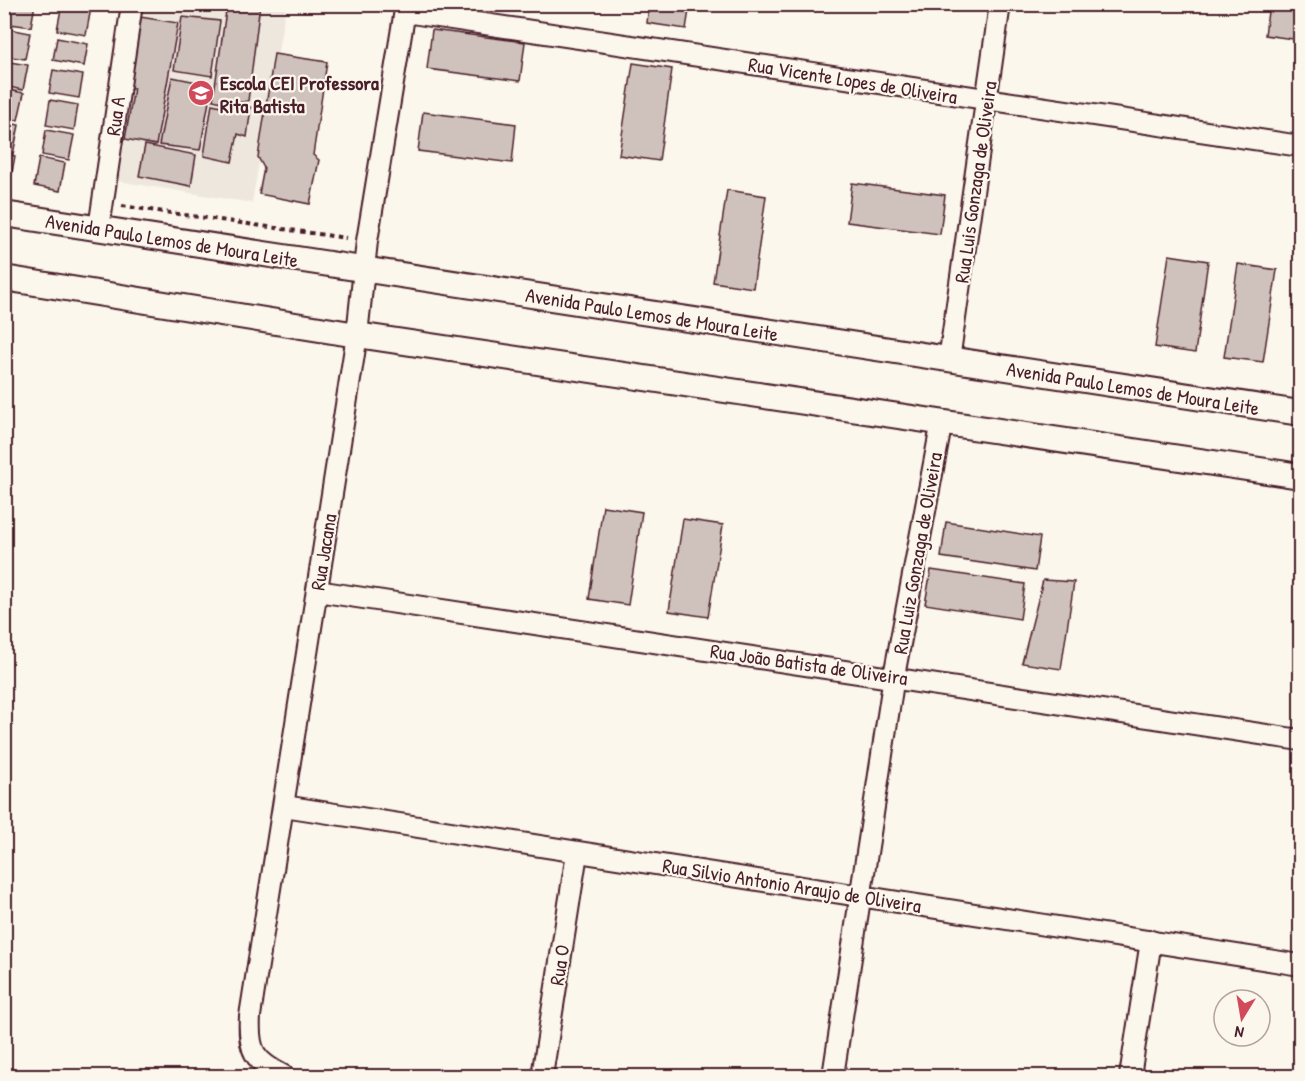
<svg xmlns="http://www.w3.org/2000/svg" width="1305" height="1081" font-family="'Patrick Hand',sans-serif">
<rect width="100%" height="100%" fill="#fbf7ec"/>
<filter id="ink" filterUnits="userSpaceOnUse"><feTurbulence type="fractalNoise" baseFrequency=".0167" numOctaves="2"/><feDisplacementMap in="SourceGraphic" scale="12" xChannelSelector="R" yChannelSelector="G"/><feConvolveMatrix kernelMatrix="1 2 1 2 8 2 1 2 1" color-interpolation-filters="sRGB"/></filter>
<g filter="url(#ink)">
<polygon fill="#eee7de" points="145,5 286,5 252,203 117,181"/>
<g fill="#cfc2bc" stroke="#4a1f2b" stroke-width="1.5">
<polygon points="6,4 35,4 31,27 4,23"/>
<polygon points="62,4 91,8 86,35 57,30"/>
<polygon points="227,4 260,4 248,101 231,104 213,100"/>
<polygon points="649,4 690,4 686,29 647,23"/>
<polygon points="1269,4 1300,4 1300,40 1265,35"/>
<polygon points="140,17 178,23 156,145 125,139 134,88 129,88"/>
<polygon points="182,17 220,21 212,76 174,70"/>
<polygon points="4,28 30,33 25,59 4,56"/>
<polygon points="432,30 525,42 520,81 427,69"/>
<polygon points="57,38 88,44 84,66 53,60"/>
<polygon points="274,54 327,62 313,155 319,160 310,204 259,194 264,168 258,157"/>
<polygon points="4,61 28,65 23,90 4,86"/>
<polygon points="633,63 672,69 659,161 619,155"/>
<polygon points="53,70 83,75 79,98 49,93"/>
<polygon points="172,77 212,85 200,150 159,145"/>
<polygon points="4,89 24,93 18,120 4,118"/>
<polygon points="50,100 78,105 74,130 46,125"/>
<polygon points="212,104 231,108 251,107 247,137 238,134 232,162 204,156"/>
<polygon points="423,112 516,124 512,163 418,151"/>
<polygon points="4,122 19,125 13,154 4,152"/>
<polygon points="46,130 74,135 69,160 42,155"/>
<polygon points="145,145 196,155 191,186 139,176"/>
<polygon points="4,155 15,156 10,183 4,182"/>
<polygon points="39,158 65,163 60,191 34,186"/>
<polygon points="852,183 945,195 940,234 847,222"/>
<polygon points="727,190 766,196 753,288 713,282"/>
<polygon points="1169,255 1208,261 1195,353 1155,347"/>
<polygon points="1238,264 1277,270 1263,362 1224,357"/>
<polygon points="603,506 642,512 628,605 589,599"/>
<polygon points="683,519 723,525 708,617 669,611"/>
<polygon points="946,522 1040,537 1035,571 941,557"/>
<polygon points="931,570 1025,584 1020,619 925,604"/>
<polygon points="1043,580 1074,582 1061,669 1022,663"/>
</g>
<g fill="none" stroke-linecap="round" stroke-linejoin="round">
<g stroke="#4a1f2b" stroke-width="24">
<g id="minor">
<polyline points="405,12 1300,146"/>
<polyline points="99,228 132,4"/>
<polyline points="949,360 1000,4"/>
<polyline points="317,591 1300,740"/>
<polyline points="284,806 1300,965"/>
<path d="M 284,1076 C 254,1061 248,1051 250,1016 L 357,335 L 367,241 L 406,4"/>
<polyline points="542,1076 577,853"/>
<polyline points="833,1076 894,676 942,421"/>
<polyline points="1130,1076 1151,941"/>
</g>
</g>
<g stroke="#4a1f2b" stroke-width="28">
<g id="tertiary">
<polyline points="4,214 1300,413"/>
<polyline points="4,278 357,335 1300,476"/>
</g>
</g>
<polyline stroke="#4a1f2b" stroke-width="4" stroke-dasharray="4.5 4.5" stroke-linecap="butt" points="122,206 346,238"/>
<use href="#minor" stroke="#fbf7ec" stroke-width="20"/>
<use href="#tertiary" stroke="#fbf7ec" stroke-width="24"/>
</g>
</g>
<defs>
<g id="school-disc" transform="scale(1.35)"><circle r="9.5" fill="#d1495b" stroke="#fbf7ec"/><path d="M0-5L7-2L0 1L-7-2ZM-4 1L0 2.5L4 1V4Q0 6-4 4Z" fill="#fff"/></g>
</defs>
<g fill-rule="evenodd">
<use href="#school-disc" x="201" y="93"/>
</g>
<g text-anchor="middle" dominant-baseline="central" stroke-width="4.5" stroke-linejoin="round" paint-order="stroke">
<g font-size="20" fill="#4a1f2b" stroke="#fbf7ec">
<text transform="translate(853 80) rotate(9)">Rua Vicente Lopes de Oliveira</text>
<text transform="translate(115 116) rotate(-82)">Rua A</text>
<text transform="translate(975 182) rotate(-82)">Rua Luis Gonzaga de Oliveira</text>
<text transform="translate(172 240) rotate(9)">Avenida Paulo Lemos de Moura Leite</text>
<text transform="translate(652 314) rotate(9)">Avenida Paulo Lemos de Moura Leite</text>
<text transform="translate(1133 388) rotate(9)">Avenida Paulo Lemos de Moura Leite</text>
<text transform="translate(323 552) rotate(-81)">Rua Jacana</text>
<text transform="translate(917 553) rotate(-80)">Rua Luiz Gonzaga de Oliveira</text>
<text transform="translate(809 664) rotate(8)">Rua João Batista de Oliveira</text>
<text transform="translate(792 885) rotate(9)">Rua Silvio Antonio Araujo de Oliveira</text>
<text transform="translate(559 965) rotate(-81)">Rua O</text>
</g>
<g font-size="20" font-weight="bold" fill="#4a1f2b" stroke="#fbf7ec" text-anchor="start">
<text x="220" y="82">Escola CEI Professora<tspan x="220" dy="23">Rita Batista</tspan></text>
</g>
</g>
<rect width="1305" height="1081" fill="none" stroke="#fbf7ec" stroke-width="24"/>
<rect x="12" y="12" width="1281" height="1057" fill="none" stroke="#4a1f2b" stroke-width="2" filter="url(#ink)"/>
<g transform="translate(1242 1018) rotate(191)"><circle r="28" fill="#fbf7ec" stroke="#b4a19f" stroke-width="1.5"/>
<path d="M0-4.5L10 22L0 15L-10 22Z" fill="#d1495b"/>
<text y="-9" font-size="16" font-weight="bold" text-anchor="middle" fill="#4a1f2b">N</text>
</g>
</svg>
